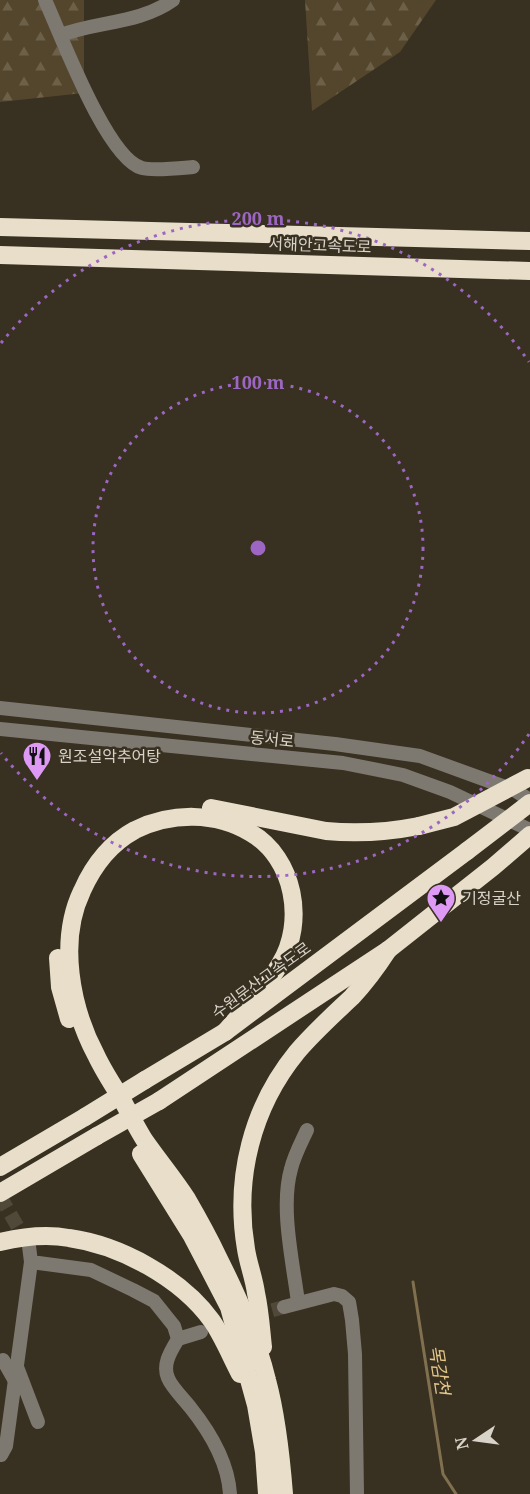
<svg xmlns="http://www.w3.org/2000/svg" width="530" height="1494" font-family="'Noto Serif','Noto Sans KR',serif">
<defs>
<pattern id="forest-firs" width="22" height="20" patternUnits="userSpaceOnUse" patternTransform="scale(1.5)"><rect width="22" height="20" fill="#54462c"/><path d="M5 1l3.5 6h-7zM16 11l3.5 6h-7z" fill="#6c6049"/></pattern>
</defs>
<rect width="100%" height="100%" fill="#383020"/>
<g fill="url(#forest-firs)">
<polygon points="0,0 84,0 84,93 0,102"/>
<polygon points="305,0 436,0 400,52 312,111"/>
</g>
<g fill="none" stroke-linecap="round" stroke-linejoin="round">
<polyline stroke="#80704f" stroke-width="3" points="413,1282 443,1474 456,1494"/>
<g stroke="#504839" stroke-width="14" stroke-dasharray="14 7" stroke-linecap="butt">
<polyline points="0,1196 27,1243"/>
<polyline points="252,1316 284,1307"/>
</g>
<g stroke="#7d7971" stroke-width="14">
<path d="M 45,0 C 61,35 107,159 142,168 C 153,171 181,168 193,167"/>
<path d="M 61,35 C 98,21 139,24 173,0"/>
<polyline points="0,708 335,744 420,756 516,791 530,800"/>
<polyline points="0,729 343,763 403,775 450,792 530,830"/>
<path d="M 29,1246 L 31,1262 L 91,1270 L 133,1290 L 154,1301 L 174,1326 L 178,1339 C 171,1351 162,1364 168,1378 C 172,1388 184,1399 190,1407 C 210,1432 228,1462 230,1494"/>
<path d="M 298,1302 C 293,1263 280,1207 291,1169 C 294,1156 301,1143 307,1130"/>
<polyline points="284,1307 334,1294 342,1296 349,1302 352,1320 355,1354 357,1494"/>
<polyline points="178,1339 201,1332"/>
<polyline points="3,1360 15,1381"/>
<polyline points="17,1367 38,1422"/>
<polyline points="1,1455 6,1446 31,1262"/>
</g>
<g stroke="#e8deca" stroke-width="18">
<polyline points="0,227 530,241"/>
<polyline points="0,255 530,271"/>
<path d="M 211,808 L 326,831 C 357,834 388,832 419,826"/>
<polyline points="58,958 60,987 69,1019"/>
<path d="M 225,1032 C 244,1010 266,988 280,964 C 306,922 294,858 251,833 C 216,812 172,812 135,830 C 111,843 93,866 82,891 C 58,941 71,1008 96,1055 C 103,1070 112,1084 121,1098 C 129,1112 136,1127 145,1141 C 159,1161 174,1179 187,1199 C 198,1218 209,1238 218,1257 C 236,1293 258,1342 267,1380 C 277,1417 281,1456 284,1494"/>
<polyline points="145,1080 225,1032 467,851"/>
<polyline points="159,1101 388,950 493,867 530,835"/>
<polyline points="141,1154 192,1236 229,1307 256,1405 264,1452 267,1494"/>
<polyline points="0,1167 85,1117"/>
<polyline points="0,1193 97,1136"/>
<path d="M 0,1242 C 21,1237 47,1234 69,1238 C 120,1245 181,1278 212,1321 C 223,1337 231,1357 240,1374"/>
<path d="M 263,1347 C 261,1329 260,1311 256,1293 C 254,1278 248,1263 246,1249 C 234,1178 252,1107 297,1052 C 314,1032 333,1015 352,997 C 366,982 377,967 388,950"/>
</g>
<g stroke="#e8deca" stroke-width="18">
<polyline points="419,826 454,817 528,778"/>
<polyline points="467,851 530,803"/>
<polyline points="85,1117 145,1080"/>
<polyline points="97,1136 159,1101"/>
</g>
</g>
<g fill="none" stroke="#9c66c2" stroke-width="3" stroke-dasharray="3 6">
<circle cx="258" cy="548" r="165"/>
<path d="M529 734A329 329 0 0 1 1 753M1 343A329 329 0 0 1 529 362"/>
</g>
<defs>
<g id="restaurant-pin" transform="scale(1.5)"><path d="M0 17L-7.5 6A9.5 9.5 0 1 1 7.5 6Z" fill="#dd99f3" stroke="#383020"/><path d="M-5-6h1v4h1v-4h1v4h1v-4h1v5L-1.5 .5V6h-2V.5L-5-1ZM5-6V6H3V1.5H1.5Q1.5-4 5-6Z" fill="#111"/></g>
<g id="sight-pin" transform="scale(1.5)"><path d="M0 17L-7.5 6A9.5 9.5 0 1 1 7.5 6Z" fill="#dd99f3" stroke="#383020"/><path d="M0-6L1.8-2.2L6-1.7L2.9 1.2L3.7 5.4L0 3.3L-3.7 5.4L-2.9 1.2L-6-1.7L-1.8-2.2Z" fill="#111"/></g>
</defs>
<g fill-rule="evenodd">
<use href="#restaurant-pin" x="37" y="756"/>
<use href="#sight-pin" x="441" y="898"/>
</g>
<g text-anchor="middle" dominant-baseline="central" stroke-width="5" stroke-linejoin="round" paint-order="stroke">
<g font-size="16" fill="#d8d3c9" stroke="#383020">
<text transform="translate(320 245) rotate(2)">서해안고속도로</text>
<text transform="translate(272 739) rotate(6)">동서로</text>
<text transform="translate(261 980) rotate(-36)">수원문산고속도로</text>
</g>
<g font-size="16" fill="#d8d3c9" stroke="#383020" text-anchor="start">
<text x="58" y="756">원조설악추어탕</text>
<text x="462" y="898">기정굴산</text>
</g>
<g font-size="18" font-style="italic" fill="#e4c78c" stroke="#383020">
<text transform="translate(440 1370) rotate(81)">목감천</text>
</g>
</g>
<circle cx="258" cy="548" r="9" fill="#9c66c2" stroke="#383020" stroke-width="3"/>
<g font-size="18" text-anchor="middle" font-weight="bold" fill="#9c66c2" stroke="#383020" stroke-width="5" stroke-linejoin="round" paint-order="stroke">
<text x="258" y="225">200 m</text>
<text x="258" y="389">100 m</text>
</g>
<g transform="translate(476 1440) rotate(257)" stroke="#383020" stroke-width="4.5" paint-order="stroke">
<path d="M0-4.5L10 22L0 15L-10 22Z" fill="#d8d3c9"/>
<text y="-9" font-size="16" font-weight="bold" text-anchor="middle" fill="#d8d3c9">N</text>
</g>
</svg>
